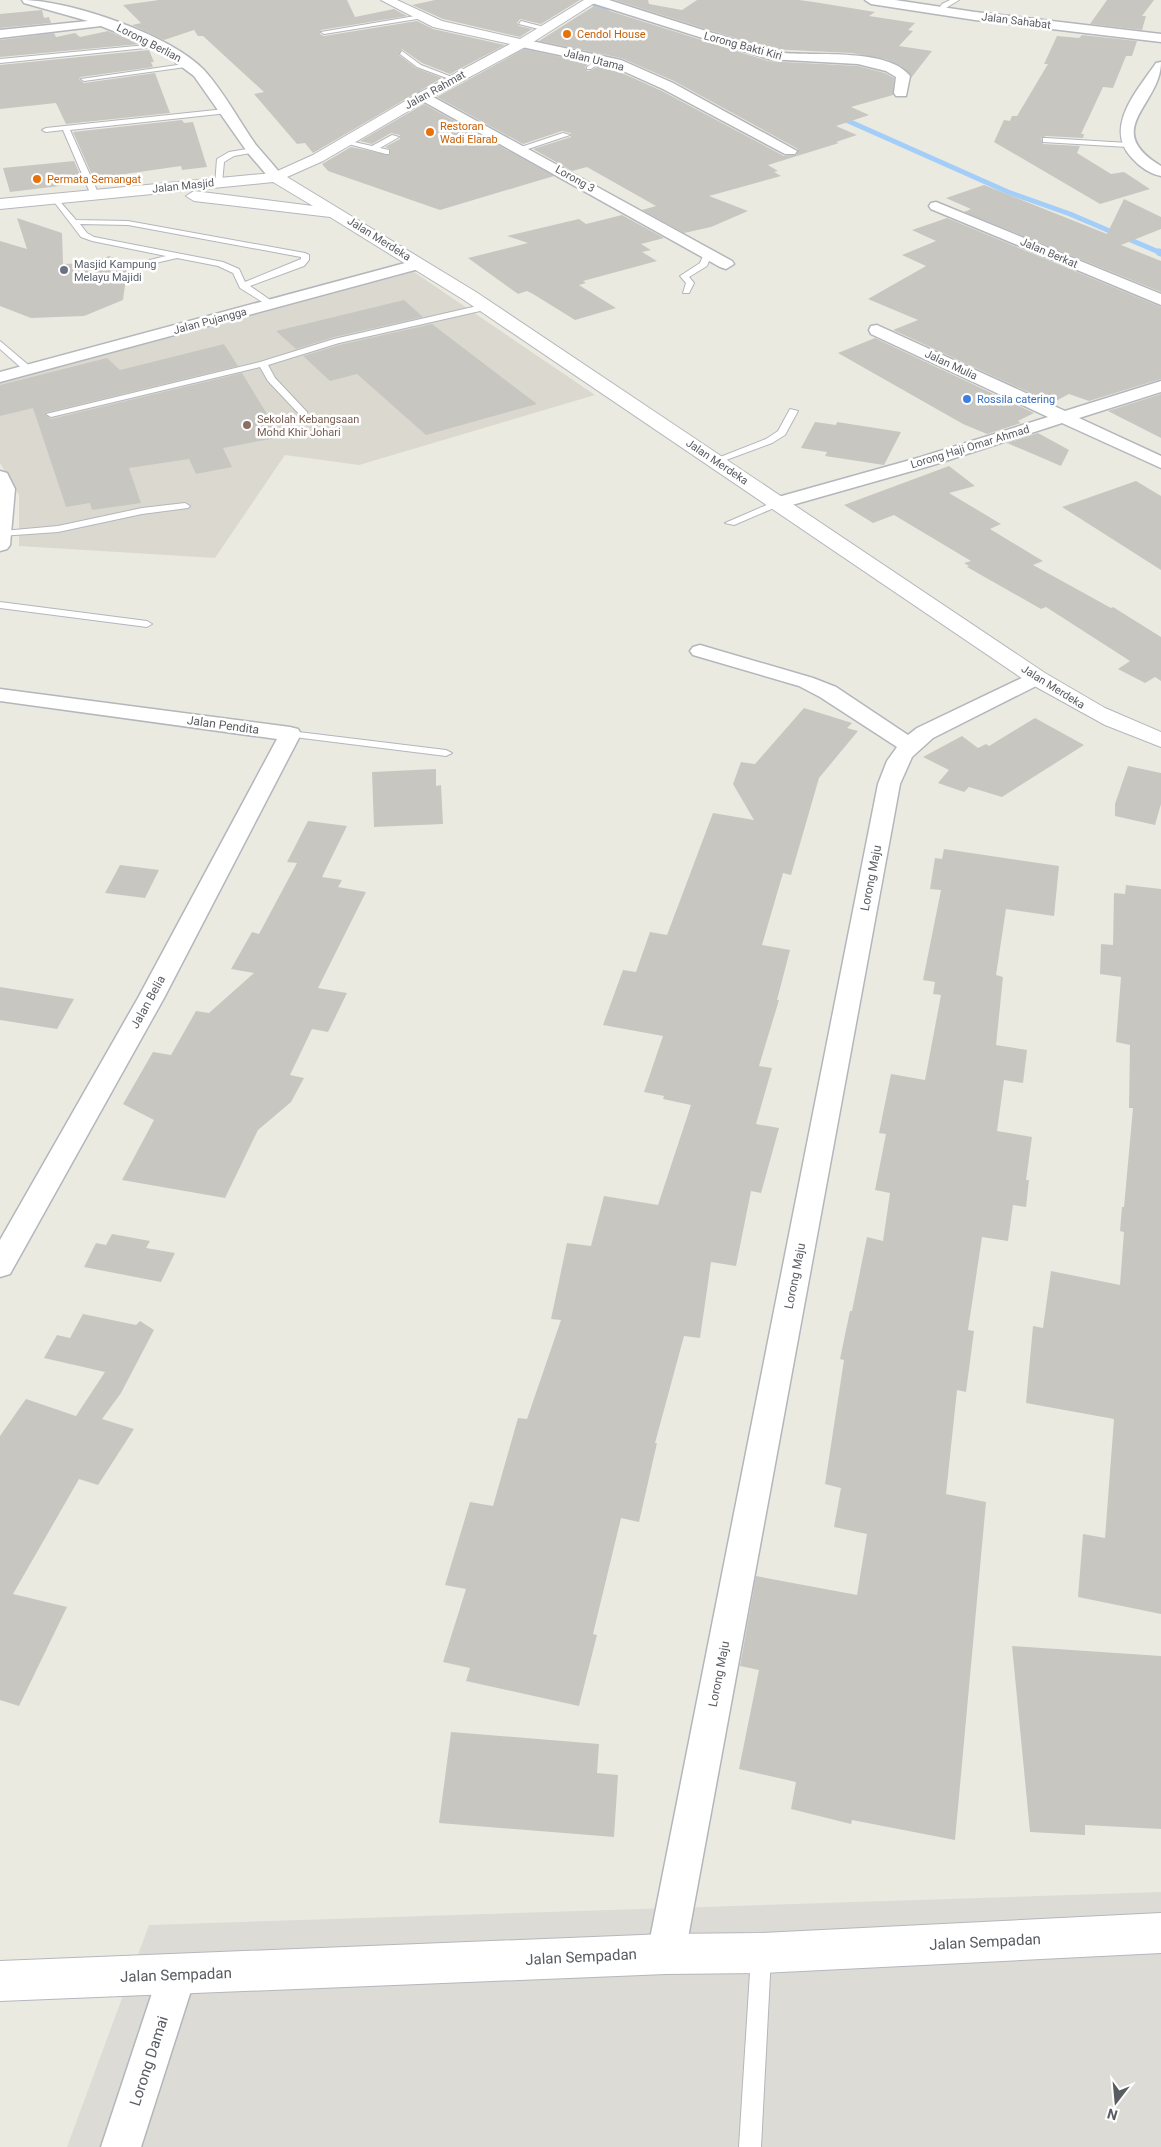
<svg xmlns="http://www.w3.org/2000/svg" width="1161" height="2147" font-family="Roboto,sans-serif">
<rect width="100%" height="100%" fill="#ebeae1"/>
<polygon fill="#dddbd5" points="1161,1892 1161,2147 67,2147 149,1925"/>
<polygon fill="#dbd9cf" points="414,272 595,395 359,465 285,455 215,558 19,546 19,495 0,463 0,382"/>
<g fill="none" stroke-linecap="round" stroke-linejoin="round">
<g stroke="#a3cef9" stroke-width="5">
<polyline points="588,0 610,14"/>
<polyline points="837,116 1008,192 1070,214 1161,253"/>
</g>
<polyline stroke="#a3cef9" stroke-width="7" points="1159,252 1161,253"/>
</g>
<g fill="#c8c6c0">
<polygon points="159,0 347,0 355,17 394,9 407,16 321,30 320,34 324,36 417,21 433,29 505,45 450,74 422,63 402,49 399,55 416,68 442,78 313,153 305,143 297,144 254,94 264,92 203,36 198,36 194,30 164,40 132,25 141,23 123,5"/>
<polygon points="435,0 580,0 541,24 520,19 517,23 519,26 532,29 520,37 443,19 412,5"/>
<polygon points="615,0 648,0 649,4 682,10 697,0 799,0 814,2 875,12 869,16 915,23 908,30 913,31 899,46 932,51 911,78 911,75 901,66 886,59 851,53 769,49"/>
<polygon points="1107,0 1154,0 1142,16 1146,16 1142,30 1090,24"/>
<polygon points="594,6 768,61 858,66 885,73 894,78 893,95 851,107 869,115 836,126 857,135 836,142 839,143 768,165 778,171 774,172 781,176 709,196 748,211 711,227 684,233 642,210 656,206 587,167 572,171 533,149 571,137 571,133 562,131 523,144 437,97 524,49 589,63 585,67 587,71 592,70 599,65 611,68 662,91 784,156 797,155 798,149 674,81 621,58 539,41"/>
<polygon points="42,10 44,18 49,17 51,23 0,28 0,14"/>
<polygon points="108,31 140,44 0,57 0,40 54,33 56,37 75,33 80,37"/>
<polygon points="1082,35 1137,41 1132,56 1126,56 1113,88 1103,87 1081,134 1084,134 1083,138 1046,136 1041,138 1043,144 1080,146 1077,153 1111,174 1124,172 1150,189 1100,204 994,142 1004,120 1010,121 1012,116 1017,116 1048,64 1044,64 1057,36 1079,38"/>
<polygon points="149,50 154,62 151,62 153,67 81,77 79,79 84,83 155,73 170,113 66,124 56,103 0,109 0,65"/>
<polygon points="424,104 554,176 440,210 328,171 322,164 351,147 390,155 390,149 385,147 400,139 400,135 391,133 372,144 360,141"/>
<polygon points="182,120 184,123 193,122 207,167 182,170 181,166 104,177 105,181 95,182 73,132"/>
<polygon points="74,161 84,183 10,192 3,168"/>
<polygon points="984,185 1107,234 1124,199 1161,217 1161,229 1121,245 1161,261 1161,292 964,212 971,209 946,198"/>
<polygon points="622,215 664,238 641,244 651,250 642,252 657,261 583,281 586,283 579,285 616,308 575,320 533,294 527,291 518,294 468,258 528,243 507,236 579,219 586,224"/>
<polygon points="17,218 62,233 63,264 91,263 109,256 128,263 123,300 84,316 31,318 0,306 0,241 27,249"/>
<polygon points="947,218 1161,307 1161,379 1089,401 1069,394 1052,403 893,330 918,320 868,299 926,266 902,255 936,241 912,230"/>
<polygon points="404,300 423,317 334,337 296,349 276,331"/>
<polygon points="432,324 537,404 426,435 357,374 330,381 303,356 339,345"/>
<polygon points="875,338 1034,413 1018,421 1021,423 987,434 963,424 838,353"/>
<polygon points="224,344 238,366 44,413 51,419 242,373 281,437 223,448 232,467 196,474 189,459 129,468 141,503 92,510 90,503 66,507 33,408 0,416 0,385 107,358 120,370"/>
<polygon points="1161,394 1161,438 1108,411"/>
<polygon points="815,422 836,425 837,422 901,432 884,465 825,456 827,452 801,448"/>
<polygon points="1038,433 1069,450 1061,466 1007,443"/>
<polygon points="949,466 975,486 949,493 1001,524 990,529 1043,561 1033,565 1111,608 1113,607 1161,637 1161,681 1155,677 1145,683 1118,669 1130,661 1046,607 1041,609 967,567 969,566 964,563 971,561 894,515 873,523 844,505"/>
<polygon points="1136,481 1161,496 1161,570 1062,507"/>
<polygon points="804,708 852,723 847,728 858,731 819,778 791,875 783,873 762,945 790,950 777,1000 779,1000 759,1066 772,1068 756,1124 779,1128 761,1193 751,1191 736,1266 711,1262 700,1338 684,1336 655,1443 657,1443 639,1522 621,1518 593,1634 597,1635 579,1706 466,1681 470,1668 443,1662 466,1589 445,1585 470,1502 493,1506 518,1418 527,1419 561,1320 551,1319 567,1243 591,1246 604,1196 658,1205 691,1105 663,1099 664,1096 644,1092 663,1036 603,1025 623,970 636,972 650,932 667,935 713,813 754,820 733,784 741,762 755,764"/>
<polygon points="1035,718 1084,745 1002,797 969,787 964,792 938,783 949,770 923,757 962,736 978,748 986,744 989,746"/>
<polygon points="1128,766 1161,773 1161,804 1155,825 1115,816 1115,804"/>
<polygon points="436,769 436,786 441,785 443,824 374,827 372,772"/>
<polygon points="308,821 347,826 322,877 342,880 338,887 366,892 318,988 347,993 328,1032 312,1029 290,1075 304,1078 291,1102 258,1130 225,1198 122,1180 154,1120 123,1104 153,1052 171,1055 196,1011 209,1013 254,973 231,969 252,932 259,934 297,863 287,862"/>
<polygon points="944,849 1059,866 1054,916 1006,909 996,975 1003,977 996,1045 1027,1050 1023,1083 1004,1080 997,1131 1032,1137 1026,1180 1029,1180 1026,1207 1013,1205 1008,1241 982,1237 968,1330 974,1331 966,1392 957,1390 946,1494 986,1502 955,1840 852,1820 851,1824 791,1809 796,1782 739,1769 759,1670 740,1666 756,1576 857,1595 867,1534 834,1527 841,1488 825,1484 844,1360 840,1359 850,1311 852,1311 867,1237 883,1241 890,1193 875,1190 886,1134 879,1133 891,1074 925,1080 941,995 933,994 935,982 923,980 941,890 930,889 935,858 942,859"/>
<polygon points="120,865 159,870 145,898 105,893"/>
<polygon points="1126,885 1161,889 1161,1614 1078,1597 1083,1534 1105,1538 1114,1419 1026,1403 1033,1326 1043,1328 1051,1271 1120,1285 1124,1232 1120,1231 1122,1207 1124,1207 1133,1108 1129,1108 1130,1045 1116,1042 1121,977 1100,974 1101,944 1113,945 1114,893 1125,894"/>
<polygon points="0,987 74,999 57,1029 0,1020"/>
<polygon points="112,1234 150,1241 146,1248 175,1253 161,1282 84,1267 96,1243 106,1245"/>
<polygon points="83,1314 136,1325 140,1321 154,1330 121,1393 102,1419 134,1429 98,1485 79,1479 13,1594 67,1607 19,1706 0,1700 0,1436 26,1399 76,1416 105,1372 44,1358 57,1335 70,1338"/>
<polygon points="1012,1646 1161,1656 1161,1829 1085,1825 1085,1835 1030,1832"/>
<polygon points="451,1732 599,1744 597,1773 618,1775 614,1837 439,1823"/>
</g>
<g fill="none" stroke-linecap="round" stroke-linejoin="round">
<g stroke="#b3b6bb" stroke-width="2">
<g id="lane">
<polygon points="950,0 959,0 941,11 937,11 942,4"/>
<polygon points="421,15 423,18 324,34 321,32"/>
<polygon points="521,21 548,28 549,29 546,31 519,24"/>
<polygon points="157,44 155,47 0,63 0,59"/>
<polygon points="402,51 421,65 457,79 452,80 417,67 400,54"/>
<polygon points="599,58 604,59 591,69 587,69 587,67"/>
<polygon points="191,63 193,66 84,81 81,79"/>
<polygon points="225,109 228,109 228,113 70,130 99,195 95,197 91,195 63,130 46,132 42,130 46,128"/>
<polygon points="563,133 570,135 522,151 515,149"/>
<polygon points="392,135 399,137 380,148 389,150 389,154 386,154 341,142 345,140 372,146"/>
<polygon points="1046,138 1128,143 1132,145 1128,147 1043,142 1043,138"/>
<polygon points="253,148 257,150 256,152 234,156 224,162 222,183 215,185 217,159 229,152"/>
<path d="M 56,197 L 76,220 L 128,221 L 305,253 L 309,255 L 309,260 L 304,266 L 250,286 L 276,304 L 269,306 L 240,288 L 233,273 L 218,266 L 177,258 L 134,268 L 134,264 L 166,256 L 92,241 L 81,237 L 52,199 ZM 80,224 L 128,225 L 301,257 L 301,259 L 245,282 L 239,269 L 223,262 L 94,237 L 87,233 Z"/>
<polygon points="705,251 712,253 707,266 689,277 694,283 689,293 683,293 686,283 680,276 700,263"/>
<polygon points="486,304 490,307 489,309 339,343 268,365 275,378 307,412 307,416 301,416 268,381 260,367 51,417 46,414 260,362 334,339"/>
<polygon points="0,341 32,368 32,372 26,372 0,349"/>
<polygon points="790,409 798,411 785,435 772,443 718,463 710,461 766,439 778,431"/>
<polygon points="778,500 781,501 781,505 734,525 725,523"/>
<polygon points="185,503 190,506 188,508 142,514 58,532 0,536 0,532 3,531 58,526 142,508"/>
<polygon points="0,602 147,621 152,624 147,627 0,608"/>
<polygon points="290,731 446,750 452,753 446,756 286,736 286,732"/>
<polygon points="761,1946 768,1949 771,1956 761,2147 739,2147 751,1956 754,1949"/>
</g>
</g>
<g stroke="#b3b6bb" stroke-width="3">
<g id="street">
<path d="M 22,0 C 69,0 171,35 204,70 C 224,92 239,121 256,145 C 265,156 275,166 283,177 L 276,181 L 271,180 L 248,153 L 194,76 L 158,49 L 101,26 L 0,38 L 0,30 L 88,21 L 24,3 Z"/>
<path d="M 590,0 L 609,0 C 646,12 684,24 722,36 C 742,42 763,51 784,53 C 817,56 888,48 910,76 L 906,96 L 896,96 L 894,93 L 896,77 L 886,71 L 858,64 L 769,59 L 592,3 Z"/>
<polygon points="865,0 895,0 975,12 1161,34 1161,42 975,20 871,4"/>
<polygon points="522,39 621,60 673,83 797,151 795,154 785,154 663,89 612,66 517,46 516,43"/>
<path d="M 1161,62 C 1161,105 1100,129 1161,166 L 1161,176 C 1150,174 1139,166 1132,158 C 1103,127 1138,90 1156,63 Z"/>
<polygon points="424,92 732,261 734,264 726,269 720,267 419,99 417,96 419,93"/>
<polygon points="936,202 1161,294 1161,305 931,209 929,206 931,203"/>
<polygon points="420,259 428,264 426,267 0,382 0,372"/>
<polygon points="877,325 1065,411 1161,381 1161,392 1079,418 1161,456 1161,468 1062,423 933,465 785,507 771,507 769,503 771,499 921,457 1048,417 871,334 869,330 871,326"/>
<polygon points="0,471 7,473 15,489 10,545 7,549 0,551"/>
<polygon points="700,645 813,678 836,687 908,735 917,728 1030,674 1037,672 1044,674 1048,678 1044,682 933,738 912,757 900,784 685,1954 679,1967 666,1973 653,1967 647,1954 878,784 887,761 897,747 820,697 799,686 693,655 690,651 693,647"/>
<polygon points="0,689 290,727 298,729 301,734 164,998 10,1274 0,1277 0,1240 138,998 277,739 0,701"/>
<polygon points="177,1956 190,1962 196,1975 141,2147 101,2147 158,1975 164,1962"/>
</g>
</g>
<g stroke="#b4b7bd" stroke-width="2">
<g id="secondary">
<polygon points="381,0 397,0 442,21 520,39 584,0 599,0 527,46 429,99 323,161 287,177 476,292 1045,673 1105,708 1161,732 1161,747 1105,725 1029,683 464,300 330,217 194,201 186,196 194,191 313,206 273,182 0,209 0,199 273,173 313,155 419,93 510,44 433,27"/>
<polygon points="1161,1913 1161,1953 761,1973 666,1974 0,2001 0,1961 666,1934 761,1933"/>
</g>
</g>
<use href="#lane" fill="#fff" fill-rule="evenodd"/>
<use href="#street" fill="#fff" fill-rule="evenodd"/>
<use href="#secondary" fill="#fff" fill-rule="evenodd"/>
</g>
<g fill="#e8710a" stroke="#fff" stroke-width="2">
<circle cx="567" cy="34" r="5"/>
<circle cx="430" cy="132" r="5"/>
<circle cx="37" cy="179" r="5"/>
</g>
<circle fill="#6b7280" stroke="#fff" stroke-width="2" cx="64" cy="270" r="5"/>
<circle fill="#3f7fe0" stroke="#fff" stroke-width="2" cx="967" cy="399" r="5"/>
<circle fill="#8d6e63" stroke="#fff" stroke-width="2" cx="247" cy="425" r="5"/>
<g text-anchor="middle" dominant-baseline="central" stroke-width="5" stroke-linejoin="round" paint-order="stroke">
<g font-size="11" fill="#595c61" stroke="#fff">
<text transform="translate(1016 21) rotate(7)">Jalan Sahabat</text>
<text transform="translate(149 43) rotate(27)">Lorong Berlian</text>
<text transform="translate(743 46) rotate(15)">Lorong Bakti Kiri</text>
<text transform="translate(594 60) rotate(14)">Jalan Utama</text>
<text transform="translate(435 90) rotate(-29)">Jalan Rahmat</text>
<text transform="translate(575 179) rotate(29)">Lorong 3</text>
<text transform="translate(183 186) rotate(-6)">Jalan Masjid</text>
<text transform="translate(379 239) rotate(32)">Jalan Merdeka</text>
<text transform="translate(1049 253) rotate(23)">Jalan Berkat</text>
<text transform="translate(210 321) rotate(-15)">Jalan Pujangga</text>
<text transform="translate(951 365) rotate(25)">Jalan Mulia</text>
<text transform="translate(970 447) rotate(-17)">Lorong Haji Omar Ahmad</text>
<text transform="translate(717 462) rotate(34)">Jalan Merdeka</text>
<text transform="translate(1053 687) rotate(32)">Jalan Merdeka</text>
</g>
<g font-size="11" fill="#c56008" stroke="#fff" text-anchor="start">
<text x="577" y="34">Cendol House</text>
<text x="440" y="126">Restoran<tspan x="440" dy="13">Wadi Elarab</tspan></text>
<text x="47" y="179">Permata Semangat</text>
</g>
<g font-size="11" fill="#5b616d" stroke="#fff" text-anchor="start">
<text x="74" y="264">Masjid Kampung<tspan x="74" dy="13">Melayu Majidi</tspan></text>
</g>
<g font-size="11" fill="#366cbe" stroke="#fff" text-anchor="start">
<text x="977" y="399">Rossila catering</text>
</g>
<g font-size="11" fill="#785e54" stroke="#fff" text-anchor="start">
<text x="257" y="419">Sekolah Kebangsaan<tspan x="257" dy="13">Mohd Khir Johari</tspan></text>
</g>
<g font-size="12" fill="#595c61" stroke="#fff">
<text transform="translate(223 725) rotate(8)">Jalan Pendita</text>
<text transform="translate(871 878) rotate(-79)">Lorong Maju</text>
<text transform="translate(148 1002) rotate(-61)">Jalan Belia</text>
<text transform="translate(795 1276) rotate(-79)">Lorong Maju</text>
<text transform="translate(719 1674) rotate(-79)">Lorong Maju</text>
</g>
<g font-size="15" fill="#595c61" stroke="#fff">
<text transform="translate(985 1942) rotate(-3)">Jalan Sempadan</text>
<text transform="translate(581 1957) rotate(-3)">Jalan Sempadan</text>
<text transform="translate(176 1975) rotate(-2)">Jalan Sempadan</text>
<text transform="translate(149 2061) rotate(-72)">Lorong Damai</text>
</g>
</g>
<g transform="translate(1116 2102) rotate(196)" stroke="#ffffff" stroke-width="4" paint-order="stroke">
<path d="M0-4L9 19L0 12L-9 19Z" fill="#595c61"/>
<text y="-8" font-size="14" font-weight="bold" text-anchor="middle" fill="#595c61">N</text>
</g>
</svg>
